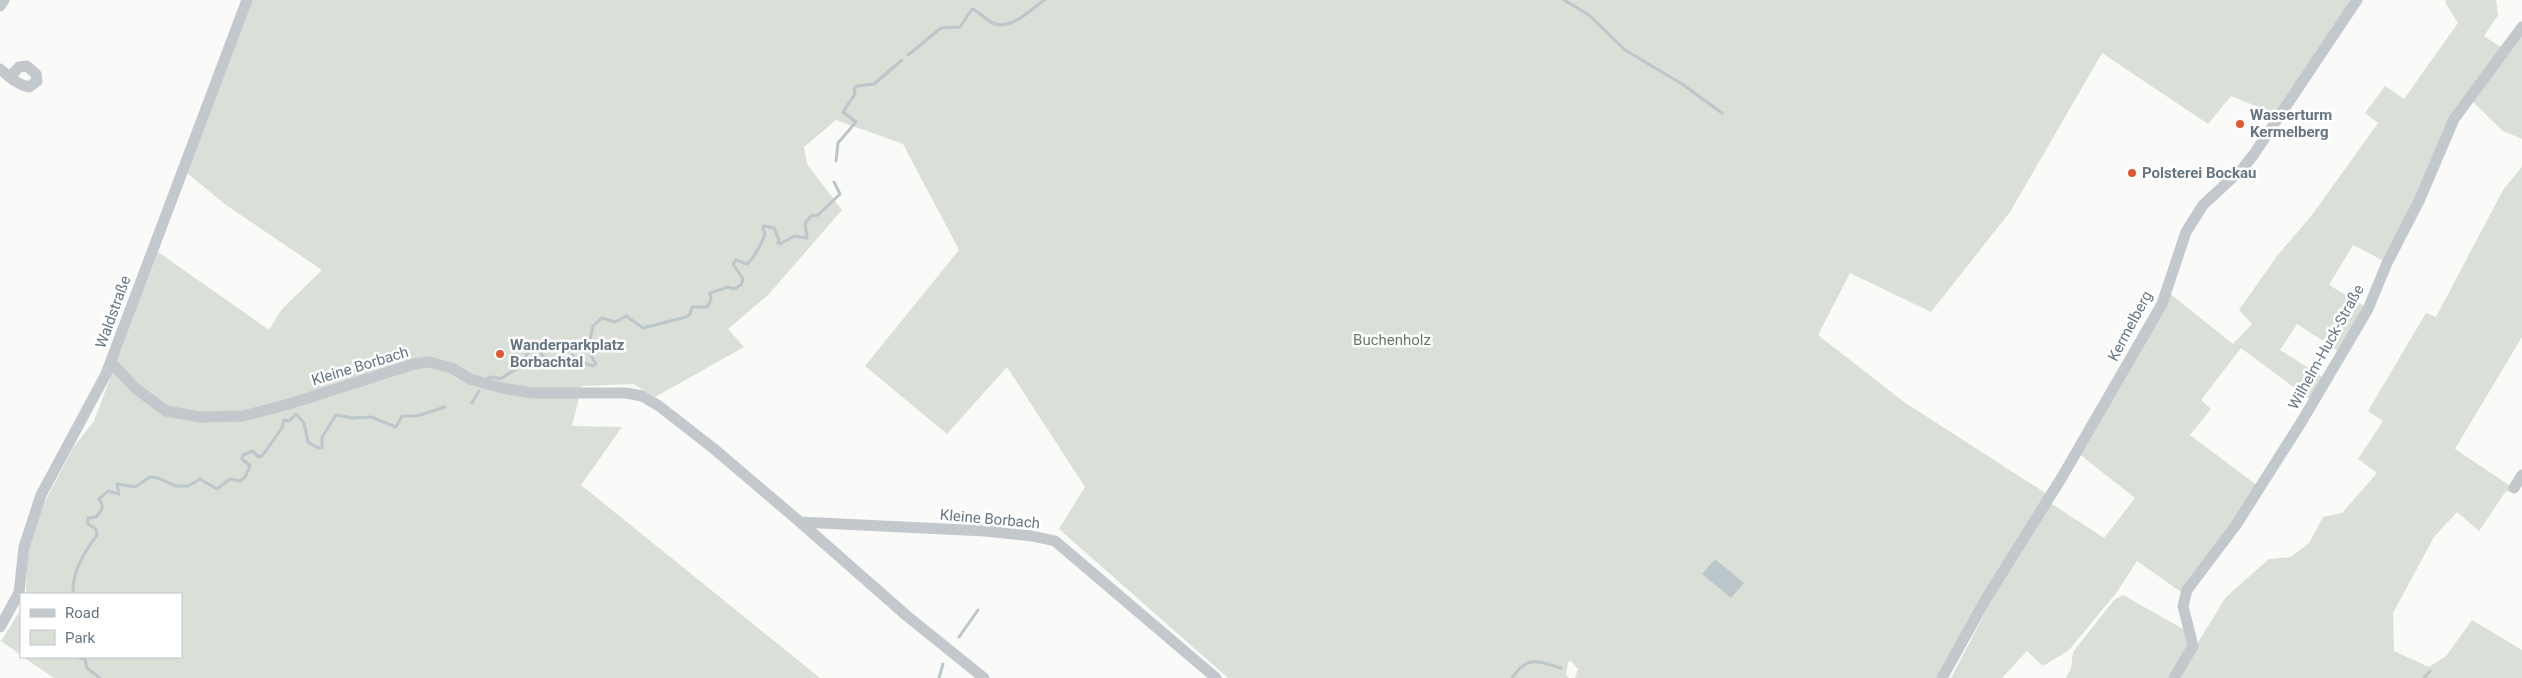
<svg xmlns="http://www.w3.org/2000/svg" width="2522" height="678" font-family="Roboto,sans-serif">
<rect width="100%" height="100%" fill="#fafaf8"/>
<g fill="#dadfd7">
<polygon points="252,0 2352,0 2280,116 2231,96 2208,124 2102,53 2010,212 1931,312 1850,273 1818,335 1904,402 2047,494 1939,678 1575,678 1578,669 1571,661 1568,662 1566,675 1569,678 1228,678 1059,529 1085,487 1007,367 947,434 865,366 959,250 903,144 836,120 804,147 807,164 842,210 769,294 728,329 744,347 655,397 633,384 582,386 572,426 622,427 581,485 820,678 54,678 23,657 181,657 181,594 26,594 28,547 36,519 73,448 94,421 158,252 269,330 282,309 322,270 226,205 187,173"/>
<polygon points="2446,0 2496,0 2498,15 2484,36 2502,48 2473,86 2384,261 2353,245 2329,285 2366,307 2340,352 2297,324 2280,350 2324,378 2311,400 2241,348 2201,400 2211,409 2190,435 2258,486 2181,592 2137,561 2117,592 2069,650 2043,666 2027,651 2002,678 1951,678 2007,571 2049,502 2104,538 2135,498 2078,453 2169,293 2233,344 2252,324 2239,310 2277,256 2312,215 2378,123 2365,113 2385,86 2404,99 2458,23 2445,2"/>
<polygon points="2522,33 2522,139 2503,131 2471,100"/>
<polygon points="2522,163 2522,337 2455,449 2512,487 2509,492 2506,491 2479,531 2457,512 2434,537 2393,613 2394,651 2429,667 2446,656 2472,620 2522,650 2522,678 2176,678 2226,597 2269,559 2291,557 2309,543 2323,517 2342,513 2377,473 2358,459 2383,421 2368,411 2426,313 2436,317 2503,190 2521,168"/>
<polygon points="2123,595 2183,629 2189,639 2189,646 2170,678 2066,678 2071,669 2073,652 2114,600"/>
<polygon points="21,609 21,655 1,641"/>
</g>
<polygon fill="#bbc7cb" points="1715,559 1744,583 1731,598 1702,574"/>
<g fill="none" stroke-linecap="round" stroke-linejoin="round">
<g stroke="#bbc7cb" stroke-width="3">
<polyline points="1564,0 1589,15 1625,50 1682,84 1722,113"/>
<path d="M 908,55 L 941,28 L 960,27 L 972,9 C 980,12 987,21 995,24 C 1012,29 1032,9 1044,0"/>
<polyline points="836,161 838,143 856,122 843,112 855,94 854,89 857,86 874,84 902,60"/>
<path d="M 488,378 L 494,377 L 500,379 L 521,366 L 528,352 L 532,351 L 533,345 L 540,343 L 545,346 L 541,355 L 554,361 L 573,355 L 578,364 L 585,363 L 593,366 L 596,364 C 586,350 590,341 593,326 L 602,318 L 615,322 L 626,316 L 643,328 L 686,317 L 690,314 L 692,307 L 707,307 L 711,300 L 710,293 L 728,287 L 734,289 L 741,285 L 743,279 L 733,264 L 736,260 L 747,264 C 754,258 762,243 765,234 L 763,229 L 764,226 L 774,228 L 779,240 L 778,243 L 780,244 L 794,236 L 807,238 L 805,223 L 811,216 L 818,215 L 840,194 L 834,182"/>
<polyline points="472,403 479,391"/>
<path d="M 73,594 C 72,571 84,553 97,535 L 96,529 L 88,524 L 88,518 L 96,517 L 102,509 L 102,504 L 99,499 L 108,491 L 119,494 L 117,484 L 135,487 L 150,477 L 158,478 L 176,486 L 188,486 L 200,479 L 217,489 L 230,479 L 240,481 L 245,477 L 250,466 L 242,459 L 243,455 L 253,451 L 258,457 L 262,456 L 282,428 L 284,420 L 289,421 L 296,414 L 304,423 L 308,442 L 318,448 L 322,447 L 322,437 L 336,415 L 352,418 L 371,417 L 396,427 L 402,416 L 417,416 L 445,407"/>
<polyline points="959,637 978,610"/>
<polyline points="76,657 85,659 87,668 100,678"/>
<polyline points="939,678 943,664"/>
<path d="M 1512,678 C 1528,655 1537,661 1561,668"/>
<polyline points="2424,678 2430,671"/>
</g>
<g stroke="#c3c8cc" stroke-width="11">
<polyline points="0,6 4,0"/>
<path d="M 0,69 C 9,76 17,85 29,87 L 37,81 L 36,74 L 27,66 L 19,67 L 10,77"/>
<polyline points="111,362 135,388 166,411 201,417 243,416 289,404 414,364 429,362 452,368 470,379 502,388 532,393 626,393 642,396 659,406 713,448 800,522 985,531 1032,536 1055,541 1216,678"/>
<polyline points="2514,488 2522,475"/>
<polyline points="800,522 907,616 984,678"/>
<polyline points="0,627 19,593 24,547 41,495 106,374 247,0"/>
<polyline points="1942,678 1986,599 2062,477 2162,304 2186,232 2203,205 2243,168 2254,154 2357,0"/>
<polyline points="2174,678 2193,646 2183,606 2187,590 2236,525 2302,421 2368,309 2387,263 2419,201 2454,119 2522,27"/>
</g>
</g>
<g fill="#e4572e" stroke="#fff" stroke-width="2">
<circle cx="2240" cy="124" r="5"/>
<circle cx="2132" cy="173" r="5"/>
<circle cx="500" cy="354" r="5"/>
</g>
<g text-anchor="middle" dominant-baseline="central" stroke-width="5" stroke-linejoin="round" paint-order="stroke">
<g font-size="15" font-weight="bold" fill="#657683" stroke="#fff" text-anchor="start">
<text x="2250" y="115">Wasserturm<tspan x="2250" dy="17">Kermelberg</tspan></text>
<text x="2142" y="173">Polsterei Bockau</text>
<text x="510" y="345">Wanderparkplatz<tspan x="510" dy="17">Borbachtal</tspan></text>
</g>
<g font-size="15" fill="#657683" stroke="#fff">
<text transform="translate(113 312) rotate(-70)">Waldstraße</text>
<text transform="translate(2130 326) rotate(-62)">Kermelberg</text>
<text transform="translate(2326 347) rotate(-61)">Wilhelm-Huck-Straße</text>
<text transform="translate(360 366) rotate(-17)">Kleine Borbach</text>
<text transform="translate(990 519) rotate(5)">Kleine Borbach</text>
</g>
<g font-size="15" fill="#687a64" stroke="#fff">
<text x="1392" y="340">Buchenholz</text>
</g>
</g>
<rect x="20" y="593" width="162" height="65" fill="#ffffff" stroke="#c1c8cd"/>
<rect x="30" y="609" width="25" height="8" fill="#c3c8cc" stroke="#c1c8cd"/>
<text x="65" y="618" font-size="15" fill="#657683">Road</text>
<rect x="30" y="630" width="25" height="15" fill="#dadfd7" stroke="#c1c8cd"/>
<text x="65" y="643" font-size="15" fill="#657683">Park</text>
</svg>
